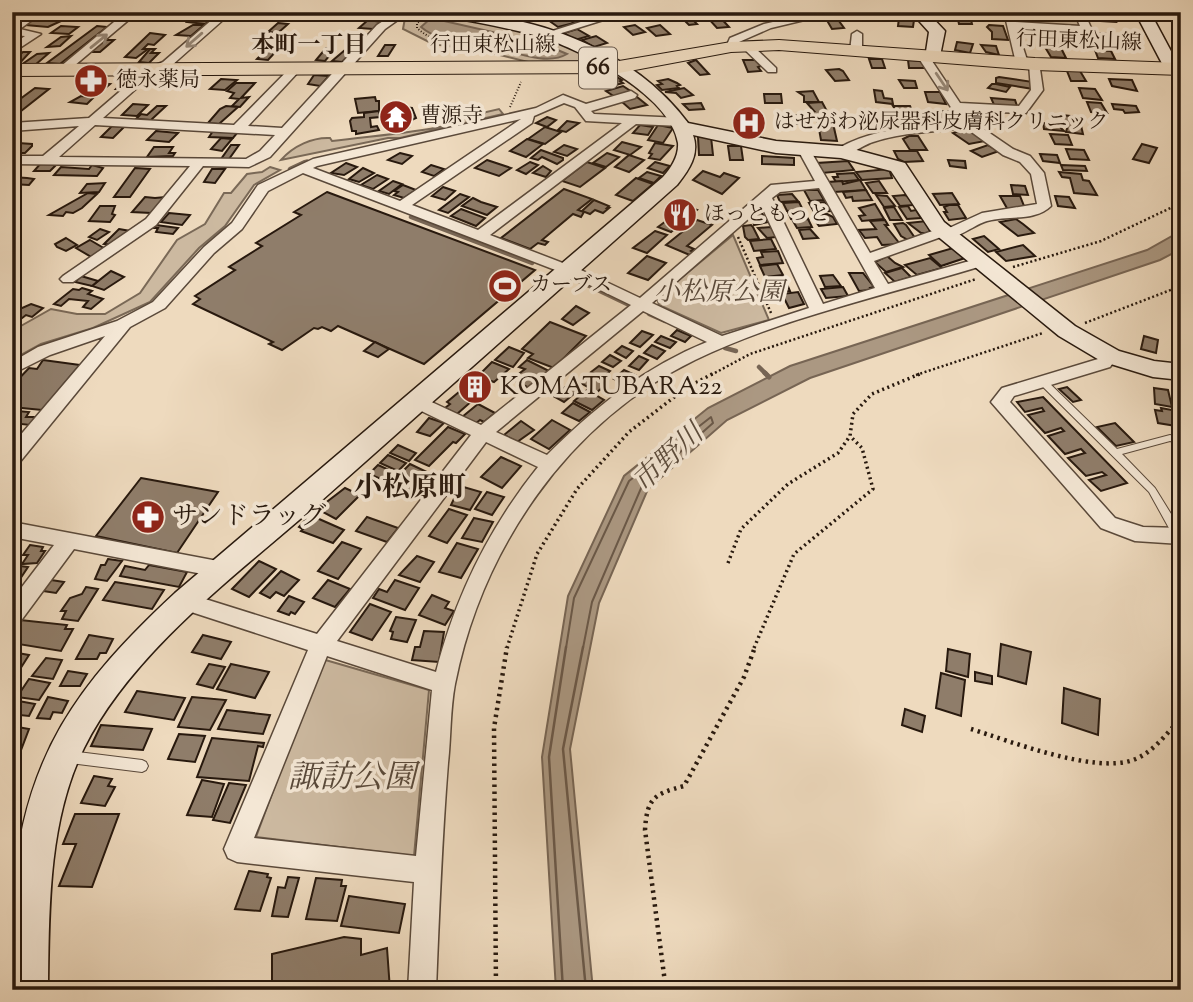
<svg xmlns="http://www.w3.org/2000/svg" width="1193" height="1002" font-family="'Sorts Mill Goudy','Noto Serif JP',serif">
<rect width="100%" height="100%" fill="#eedabe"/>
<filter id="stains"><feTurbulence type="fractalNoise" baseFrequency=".00286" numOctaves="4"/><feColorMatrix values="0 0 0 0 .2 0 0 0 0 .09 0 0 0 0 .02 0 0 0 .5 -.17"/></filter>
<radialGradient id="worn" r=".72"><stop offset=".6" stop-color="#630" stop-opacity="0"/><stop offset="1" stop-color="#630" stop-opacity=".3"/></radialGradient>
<g fill="#ccb9a0" stroke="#7a6957" stroke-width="2">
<path d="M 409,12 C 472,12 538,32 595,57 L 593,61 L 532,63 L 484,51 L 433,44 L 403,29 L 405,18 L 403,16 Z"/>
<polygon points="1012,12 1075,13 1080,26 1015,23"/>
<path d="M 499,109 L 503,114 L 400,138 L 388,138 L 281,160 C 293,146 313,137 330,138 L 332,141 C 370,136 407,134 445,126 L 448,121 Z"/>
<polygon points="270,167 280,170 254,185 225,226 199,248 150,302 93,328 41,344 12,360 12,331 51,309 77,314 105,314 140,293 177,240 205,224 224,193 231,193 247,174 262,172"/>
<polygon points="733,235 769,320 721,333 659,305 657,298"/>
<polygon points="322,659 429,690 414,856 256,837"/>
</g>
<g fill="#ab9882" stroke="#776554" stroke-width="2">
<path d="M 431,18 L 541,43 L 567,54 C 547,66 515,52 493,47 C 469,41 441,44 421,27 Z"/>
<polygon points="1181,231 1181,249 1160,260 810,378 727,420 648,489 599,603 570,749 593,990 556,990 542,757 568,596 624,476 708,408 790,366 1147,250"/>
</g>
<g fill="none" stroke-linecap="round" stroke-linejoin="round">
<polyline stroke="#6a5848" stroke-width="2" points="566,648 574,598 629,481 711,417 713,423 642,486 592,602 583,648"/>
<g stroke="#6a5848" stroke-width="2.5">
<polyline points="583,647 563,749 586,990"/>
<polyline points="563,990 549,757 566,647"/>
</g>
<polyline stroke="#776554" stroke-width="3.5" points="301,164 307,161"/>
<g stroke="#776554" stroke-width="4.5">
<polyline points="290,169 305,162"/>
<polyline points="411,217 532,263"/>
<polyline points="579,281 627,304"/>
<polyline points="649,314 665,321"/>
<polyline points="725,348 736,351"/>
<polyline points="759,367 767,375"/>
</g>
<polyline stroke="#776554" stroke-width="5" points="765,373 769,377"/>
</g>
<g fill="#8f7d6a" stroke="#28190e" stroke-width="2">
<polygon points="676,12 685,12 697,24 689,25"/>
<polygon points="196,13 203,14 199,17 214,18 205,24 187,22"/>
<polygon points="1099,13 1112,14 1116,22 1101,21"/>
<polygon points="718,15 729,27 717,28 707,17"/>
<polygon points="957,15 970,16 972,24 959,24"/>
<polygon points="560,17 569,19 574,23 558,27 548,20"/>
<polygon points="825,17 836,17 844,28 832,29"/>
<polygon points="899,18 914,20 913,27 898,26"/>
<polygon points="33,19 61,21 48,27 25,25"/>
<polygon points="368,20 382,22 373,29 359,28"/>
<polygon points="278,23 288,24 278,33 268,32"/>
<polygon points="193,25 204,25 191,36 176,35"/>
<polygon points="635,25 645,32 633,35 624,27"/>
<polygon points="660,25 670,34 656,36 647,28"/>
<polygon points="989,25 1003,26 1008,40 992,39 992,32 987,27"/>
<polygon points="61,26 78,27 69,34 51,33"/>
<polygon points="97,26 107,27 60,64 47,63"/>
<polygon points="577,29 589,36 575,40 564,33"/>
<polygon points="1083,32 1094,33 1100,46 1089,45"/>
<polygon points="150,33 165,35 154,45 148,44 143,49 148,49 136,58 125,57"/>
<polygon points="1098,33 1109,34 1115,47 1104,46"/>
<polygon points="1043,34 1057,35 1061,47 1047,46"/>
<polygon points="1113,34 1129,36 1134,46 1118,45"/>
<polygon points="71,36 60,46 47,47 61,37"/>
<polygon points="596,36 607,43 594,47 582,40"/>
<polygon points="105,40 114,40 100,52 90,52"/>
<polygon points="957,42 973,44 970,53 955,50"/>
<polygon points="385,45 395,45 388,56 378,56"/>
<polygon points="981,45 996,46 999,55 986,52"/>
<polygon points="269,47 280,47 268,60 257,59"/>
<polygon points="1045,47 1061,48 1066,58 1051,57"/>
<polygon points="326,48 335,49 325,61 316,60"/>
<polygon points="150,49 155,49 151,53 159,53 149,63 139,62"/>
<polygon points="345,50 354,50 342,62 332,61"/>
<polygon points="1095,50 1111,51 1115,59 1098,58"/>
<polygon points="23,52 30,52 18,65 12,65 12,61"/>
<polygon points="49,53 35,65 21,65 37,54"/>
<polygon points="869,59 882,59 885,68 872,68"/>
<polygon points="696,60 709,74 700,75 688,63"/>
<polygon points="743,60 755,60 761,66 758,67 761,71 748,72"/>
<polygon points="908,60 924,61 927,68 909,68"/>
<polygon points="839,69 843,71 849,80 835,81 826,70"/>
<polygon points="1067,71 1080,71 1086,81 1071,81"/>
<polygon points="144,72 125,89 116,89 122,83 117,81 127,73"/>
<polygon points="611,74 622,80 620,81 623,83 612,86 600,76"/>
<polygon points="314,75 329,76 320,86 308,84"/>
<polygon points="586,76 599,76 600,87 587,86"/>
<polygon points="999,77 1033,82 1033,89 996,83 996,78"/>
<polygon points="221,79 237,80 225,90 210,89"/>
<polygon points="668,79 677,83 680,85 677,86 679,88 662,90 657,85 662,84 658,81"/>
<polygon points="1109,79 1132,80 1137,91 1112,86"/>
<polygon points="899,80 915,81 917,88 904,88"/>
<polygon points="97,83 110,84 97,95 86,94"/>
<polygon points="236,83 255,83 241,98 249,97 240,107 232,106 239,99 230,98 234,93 227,91"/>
<polygon points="992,84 996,84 1010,87 1006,92 988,88"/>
<polygon points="623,86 632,92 615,97 606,91"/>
<polygon points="35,88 49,89 16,115 12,115 12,105"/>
<polygon points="684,88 693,95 681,98 676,93 665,92"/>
<polygon points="1079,88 1095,89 1102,100 1083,98"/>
<polygon points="874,90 882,91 884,98 892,99 893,104 876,102"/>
<polygon points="813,91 819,102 804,102 804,96 798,92"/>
<polygon points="925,92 940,92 946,104 928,102"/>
<polygon points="764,94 781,94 782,103 765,103"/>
<polygon points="81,96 94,97 87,104 70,102"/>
<polygon points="375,97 376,101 379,101 379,111 358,113 355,99"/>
<polygon points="637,97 647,105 630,109 621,101"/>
<polygon points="991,98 1015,100 1018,109 995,107"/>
<polygon points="822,102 829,115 814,115 811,111 814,111 807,103"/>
<polygon points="1087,102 1101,103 1107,113 1091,112"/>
<polygon points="701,103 704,109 689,110 683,104"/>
<polygon points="133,104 148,105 137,116 122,115"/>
<polygon points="1112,104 1136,106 1139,112 1125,113 1123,110 1114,109"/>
<polygon points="157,106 166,106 151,120 136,119 141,114 147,115"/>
<polygon points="226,106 238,107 219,124 208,123 220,109"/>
<polygon points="893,106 910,106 915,117 900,117"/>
<polygon points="404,107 412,108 416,118 405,123 409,127 407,129 388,128 381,112"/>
<polygon points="379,111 380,117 370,118 371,127 377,126 379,130 356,134 356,131 352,131 350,121 352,118 364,117 364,113"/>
<polygon points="876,111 894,112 898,126 880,126"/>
<polygon points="930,111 948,111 953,123 935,123"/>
<polygon points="739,114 755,114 757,127 741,127 740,119 736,119"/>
<polygon points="784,115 797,115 800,124 785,124"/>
<polygon points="1062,115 1079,117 1083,134 1066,132 1068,125 1062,125"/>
<polygon points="547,117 556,120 547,127 536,123"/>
<polygon points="817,118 832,119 837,141 821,140"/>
<polygon points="567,121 579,123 566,132 558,130"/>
<polygon points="1043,123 1058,125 1064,131 1044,129"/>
<polygon points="640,125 653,127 648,135 633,133"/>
<polygon points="658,125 673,128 663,143 648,140"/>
<polygon points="112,126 124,127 113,138 101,137"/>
<polygon points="545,127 561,132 545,144 528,139"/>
<polygon points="967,128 985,141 969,144 953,133"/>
<polygon points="156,131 178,133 169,142 147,140"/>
<polygon points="213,131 238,132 233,138 209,137"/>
<polygon points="1050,134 1068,135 1072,145 1055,144"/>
<polygon points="909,136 918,136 927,150 910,150 903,139"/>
<polygon points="698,137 711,137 713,155 699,155"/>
<polygon points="221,138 232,139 222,151 211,149"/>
<polygon points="527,139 543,144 526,157 510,151"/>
<polygon points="622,142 641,147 630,155 614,150"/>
<polygon points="18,143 32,144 32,146 25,153 12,153"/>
<polygon points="655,143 673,146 660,160 649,158 652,154 649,153"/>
<polygon points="1142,144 1157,148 1149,163 1133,159"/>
<polygon points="231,145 239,145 229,159 221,159"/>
<polygon points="564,145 577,149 567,156 554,152"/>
<polygon points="988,145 999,151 982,157 971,151"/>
<polygon points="728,146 741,146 743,160 730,160"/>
<polygon points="154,147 173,147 169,153 175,153 173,156 147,157"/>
<polygon points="1066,149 1084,150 1089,160 1070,159"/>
<polygon points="541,150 563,158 563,160 557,164 542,157 538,160 531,158"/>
<polygon points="894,151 917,151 923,161 904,162 898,159"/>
<polygon points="400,153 412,156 402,164 388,160"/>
<polygon points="607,153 619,157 606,167 593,163"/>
<polygon points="1040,154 1057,155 1060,163 1043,161"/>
<polygon points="629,155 644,160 629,172 615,167"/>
<polygon points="762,156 794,158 794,165 762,164"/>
<polygon points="487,160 511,168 499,176 475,168"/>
<polygon points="948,160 965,161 966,168 950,166"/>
<polygon points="848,161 854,170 822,173 817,163"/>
<polygon points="530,162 538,165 526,174 517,170"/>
<polygon points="587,162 605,168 580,187 562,181"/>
<polygon points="655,162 670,166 663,173 648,168"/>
<polygon points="41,163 57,164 50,171 34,171"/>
<polygon points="346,163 357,167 344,175 331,173"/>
<polygon points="92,165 103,168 97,176 54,175 61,167 89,169"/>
<polygon points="431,165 444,169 434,176 422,172"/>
<polygon points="1061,165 1085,166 1087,171 1063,170"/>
<polygon points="543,166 551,171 546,177 533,173"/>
<polygon points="135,168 150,169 130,197 114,197"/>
<polygon points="363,168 374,173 359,182 349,179"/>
<polygon points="212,169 225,169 215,183 204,182"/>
<polygon points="889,169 892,178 862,180 856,172"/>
<polygon points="703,171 720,177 724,173 739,178 722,194 693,180"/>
<polygon points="647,172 661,176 654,183 639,178"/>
<polygon points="1059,172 1081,174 1083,180 1089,181 1097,195 1074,193 1070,178 1062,177"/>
<polygon points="854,173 859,180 836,182 833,177 838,177 837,174"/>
<polygon points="377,175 388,179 373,189 361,185"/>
<polygon points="12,177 27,178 34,179 29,185 12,184"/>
<polygon points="636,178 653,184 633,201 616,195"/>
<polygon points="860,180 866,190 834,192 828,182 842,181 843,184"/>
<polygon points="393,181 402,184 389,194 379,191"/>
<polygon points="879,181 887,193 873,193 866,183"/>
<polygon points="105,183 99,192 80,193 87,184"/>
<polygon points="403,185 416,190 404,198 394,195 398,192 394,191"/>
<polygon points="1011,185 1025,186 1028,195 1013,194"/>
<polygon points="443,187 455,191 445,200 432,196"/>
<polygon points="564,189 592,199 578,210 584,212 581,217 573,214 542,240 548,242 545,245 538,243 530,249 501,238"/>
<polygon points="804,190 818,190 824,200 810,201"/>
<polygon points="866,190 872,200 853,201 852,197 846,198 843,192"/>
<polygon points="327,192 535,270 424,364 338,326 331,331 322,327 318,329 314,328 282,350 269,344 273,342 193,304 200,299 195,296 235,270 229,267 262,246 256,243 301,215 294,212"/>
<polygon points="88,193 97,194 82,208 73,213 66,212 63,216 49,215"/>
<polygon points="952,193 959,204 940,205 933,194"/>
<polygon points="460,194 469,197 448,213 439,210"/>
<polygon points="792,194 798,201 780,202 777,195"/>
<polygon points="876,195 887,196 895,206 884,207"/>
<polygon points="905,195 907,196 915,205 900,206 893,196"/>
<polygon points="1000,196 1020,196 1026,211 1008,210"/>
<polygon points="1055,196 1069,197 1075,208 1058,206"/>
<polygon points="145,197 155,198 166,197 151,213 132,212"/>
<polygon points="473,198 481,202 497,207 487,215 462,206"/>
<polygon points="594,200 609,206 607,208 609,208 603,213 595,210 590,214 582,211"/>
<polygon points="799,202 803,210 787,211 783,203"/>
<polygon points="825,202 831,211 814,212 809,203"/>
<polygon points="875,204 884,219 862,221 859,216 865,215 859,208"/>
<polygon points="949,205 958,205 966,218 949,220 944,212 947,212 944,207"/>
<polygon points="100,206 115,206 112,214 115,215 110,222 89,221"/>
<polygon points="685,206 697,210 680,225 665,217"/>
<polygon points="908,206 911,211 916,210 921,218 907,219 899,207"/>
<polygon points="894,207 902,220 890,220 884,208"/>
<polygon points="461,209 485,218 476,226 451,216"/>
<polygon points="804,211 808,219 791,219 788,212"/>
<polygon points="761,212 768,222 754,225 752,217"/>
<polygon points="169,213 190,215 182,225 161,222"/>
<polygon points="827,214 833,217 837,224 819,226 813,218 817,218 815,215"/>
<polygon points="808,219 812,227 797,228 793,221"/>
<polygon points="1016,219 1023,224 1034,233 1018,236 1000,222"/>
<polygon points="697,220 712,225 687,246 694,249 691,251 695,253 692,256 666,245"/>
<polygon points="885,220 888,225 885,225 900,244 882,245 877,237 865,238 859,230 876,229 870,221"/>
<polygon points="666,221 679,225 671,232 658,227"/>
<polygon points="927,221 932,229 929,229 931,233 921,233 908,223"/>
<polygon points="903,223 906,225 915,238 908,240 901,236 894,224"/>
<polygon points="156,225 178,228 173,234 156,232 158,228 154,228"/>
<polygon points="751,225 753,227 759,239 748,240 745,237 743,226"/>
<polygon points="771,227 777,237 767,238 758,228"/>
<polygon points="100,229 109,232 97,240 89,237"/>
<polygon points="119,229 130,231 115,245 104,244"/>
<polygon points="810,229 818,238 803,239 799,230"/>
<polygon points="655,231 667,235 647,253 633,248"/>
<polygon points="984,236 999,249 988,252 973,239"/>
<polygon points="66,238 77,245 66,251 57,247 55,244"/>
<polygon points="771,239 776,249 754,251 750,241"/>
<polygon points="90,240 107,250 93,258 76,248"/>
<polygon points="1023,245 1035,256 1006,261 996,252"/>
<polygon points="953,248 965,258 941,266 929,255"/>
<polygon points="778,251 783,263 760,265 757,258 763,257 761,252"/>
<polygon points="647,256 666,263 648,280 628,273"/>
<polygon points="887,256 895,263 903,267 886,272 875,262"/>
<polygon points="930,258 942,268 917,275 905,265"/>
<polygon points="777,264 783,275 765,277 760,266"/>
<polygon points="902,268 911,277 895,282 885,273"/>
<polygon points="111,271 124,277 104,290 92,286"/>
<polygon points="849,273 863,273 874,287 870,288 871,290 859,291"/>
<polygon points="833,275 841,286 825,287 820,276"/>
<polygon points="81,276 98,281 92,286 75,282"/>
<polygon points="784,277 790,291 776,292 767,278"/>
<polygon points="843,287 848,296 826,298 821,289"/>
<polygon points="82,288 92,291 88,294 103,299 91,309 83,307 88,301 69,299 61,306 54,304 73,289 79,290"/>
<polygon points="798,292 804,304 789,308 782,294"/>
<polygon points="31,304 43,308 32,317 26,315 17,322 12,321 12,308 20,309"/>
<polygon points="576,306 589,313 573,325 562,319"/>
<polygon points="550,322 586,336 554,368 528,358 533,354 522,349"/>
<polygon points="677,330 691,336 685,342 671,336"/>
<polygon points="642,331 653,335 640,347 630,343"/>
<polygon points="661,336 676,342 670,348 655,342"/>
<polygon points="1144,336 1158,340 1156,353 1141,349"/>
<polygon points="375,342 389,349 378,357 364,351"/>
<polygon points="652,345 665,351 657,359 644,353"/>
<polygon points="622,346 633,351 626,358 615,352"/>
<polygon points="509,347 524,353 513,367 495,360"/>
<polygon points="610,355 621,361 613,367 602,362"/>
<polygon points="639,356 648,360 639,370 629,366"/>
<polygon points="43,360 80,365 42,410 12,407 12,386 29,368 37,369"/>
<polygon points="527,360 549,371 529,388 512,379 525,369 519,367"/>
<polygon points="492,362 509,369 494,382 478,376"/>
<polygon points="599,366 610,371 602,378 591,372"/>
<polygon points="624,370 635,375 625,384 614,379"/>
<polygon points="589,374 607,384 597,392 579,382"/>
<polygon points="474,376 490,384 474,398 460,390"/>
<polygon points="571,383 581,388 564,402 553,396"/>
<polygon points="1067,387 1081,400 1073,402 1059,389"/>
<polygon points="1154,388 1168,390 1172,407 1155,404"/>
<polygon points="587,390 604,400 592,410 574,401"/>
<polygon points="459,392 473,400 457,414 445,408 450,404 447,402"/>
<polygon points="1043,397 1127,483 1101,491 1089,480 1106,475 1102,472 1086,476 1068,458 1085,453 1081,449 1065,454 1048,436 1064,431 1061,428 1045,433 1028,415 1044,411 1042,408 1025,412 1017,402"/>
<polygon points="573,403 590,412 579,421 562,413"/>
<polygon points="478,404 495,413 484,422 480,420 475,424 462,417"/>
<polygon points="1161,408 1172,410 1176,426 1158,423 1155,410 1162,411"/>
<polygon points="17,411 29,412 26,417 35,417 30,425 12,423"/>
<polygon points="429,418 444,423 430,436 417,432"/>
<polygon points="552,420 570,430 549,449 531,439"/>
<polygon points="521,421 534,430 517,442 504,435"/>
<polygon points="1115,423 1134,442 1116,446 1097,427"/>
<polygon points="448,427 465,434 456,443 453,442 429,466 415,460"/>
<polygon points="398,445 416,453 409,461 390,453"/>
<polygon points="388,455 406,463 398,471 380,463"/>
<polygon points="501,457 521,466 502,488 481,477"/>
<polygon points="410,464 431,474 409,492 391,483"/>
<polygon points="378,465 396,473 388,482 369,474"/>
<polygon points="141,478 218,492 177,553 96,536"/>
<polygon points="460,486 481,492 470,510 451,505"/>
<polygon points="345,488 360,495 336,519 321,511 326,505 324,504"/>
<polygon points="487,492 504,497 492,515 475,509"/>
<polygon points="449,509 467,515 447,543 429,536"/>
<polygon points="310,515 344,530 333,543 301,531 303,529 299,527"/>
<polygon points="367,517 398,528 387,542 356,531"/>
<polygon points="474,518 493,522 482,542 462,538"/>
<polygon points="342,542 361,549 338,579 318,571"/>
<polygon points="457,543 478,549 461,578 439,572"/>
<polygon points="30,545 43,547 41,551 45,551 37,563 22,564 28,555 23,555"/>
<polygon points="417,556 434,562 420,582 399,575"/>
<polygon points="108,559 122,561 107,581 95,579 101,565 105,565"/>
<polygon points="259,561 276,569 249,597 232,589"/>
<polygon points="12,565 28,567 14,588 12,588"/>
<polygon points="149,565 187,572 179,587 120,576 125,566 145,570"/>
<polygon points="281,571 299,580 284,596 276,592 270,598 260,593"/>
<polygon points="51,580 64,582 56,593 43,591"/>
<polygon points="328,580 350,589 335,607 313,598"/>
<polygon points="395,580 419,588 405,610 373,598 379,589 387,592"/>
<polygon points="115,582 164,590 152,609 103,600"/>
<polygon points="86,587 98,589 78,621 62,619 66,611 61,611 70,598 82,594"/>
<polygon points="432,595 449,602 445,608 454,611 445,625 419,615"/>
<polygon points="289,596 304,602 295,614 291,612 289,615 278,611"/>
<polygon points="370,604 391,612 372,640 350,632"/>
<polygon points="396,617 416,620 407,642 391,639 393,632 390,631"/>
<polygon points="20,620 67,625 65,629 73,629 61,651 12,643 12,632"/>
<polygon points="424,631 444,632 439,662 412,660 415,647 420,647"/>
<polygon points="89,635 113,639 106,653 100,653 97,659 76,659"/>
<polygon points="203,635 231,642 221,659 192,652"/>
<polygon points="1001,644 1031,652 1026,684 998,676"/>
<polygon points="948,649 970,654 968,677 946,671"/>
<polygon points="12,652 29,655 15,677 12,677"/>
<polygon points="46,658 62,660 53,679 32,676"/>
<polygon points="209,664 225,667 213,688 197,684"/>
<polygon points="231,664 269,672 255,698 217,689"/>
<polygon points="68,671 87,674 80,686 60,686"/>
<polygon points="975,672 992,676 992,684 975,681"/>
<polygon points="941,673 965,680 961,716 936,708"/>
<polygon points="29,679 50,683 39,700 17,697"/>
<polygon points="1064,688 1100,699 1098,735 1062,723"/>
<polygon points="137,691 185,698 174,720 125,712"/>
<polygon points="48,697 68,701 62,713 53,712 50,719 37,718"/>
<polygon points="192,697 226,700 210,730 178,727"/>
<polygon points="13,700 35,704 29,716 20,715 15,724 12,723"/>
<polygon points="905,709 925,716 922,732 902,725"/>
<polygon points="227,710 270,715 263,734 218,729"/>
<polygon points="101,725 152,729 143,750 91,746"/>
<polygon points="12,726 29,729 18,758 12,758"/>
<polygon points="179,734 205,736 195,762 168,759"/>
<polygon points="212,738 264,743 263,747 258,746 249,781 197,777"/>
<polygon points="94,776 112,779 108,786 115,787 105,806 81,803"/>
<polygon points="202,780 224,784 212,817 187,815"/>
<polygon points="229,783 246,785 230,823 213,820"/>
<polygon points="75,814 119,814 92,887 59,886 76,844 63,844"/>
<polygon points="249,871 268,874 267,877 271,878 260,911 235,909"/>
<polygon points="288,877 299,878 288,917 272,916 278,887 285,888"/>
<polygon points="316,878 342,880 341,886 346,886 337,921 306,919"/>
<polygon points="349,896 405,904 399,933 341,926"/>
<polygon points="344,937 361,939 361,955 387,948 390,990 272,990 272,954"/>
</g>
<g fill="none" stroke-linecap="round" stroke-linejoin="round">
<g stroke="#5a493a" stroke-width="2">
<g id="lane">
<polygon points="1042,378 1045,379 1117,449 1170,435 1181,438 1181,444 1170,441 1122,454 1155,488 1181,530 1181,539 1175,539 1149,492 1039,383 1038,381"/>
<polygon points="70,751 142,760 146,762 148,766 146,770 142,772 70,763 66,761 64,757 66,753"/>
</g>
</g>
<g stroke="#5a493a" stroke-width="3">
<g id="street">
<polygon points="31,12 43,12 20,29 41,34 12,53 12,45 25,36 12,35 12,25"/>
<polygon points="126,12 138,12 68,71 60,71 60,67"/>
<path d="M 221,12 L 232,12 L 171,66 L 154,73 L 103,118 L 234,125 L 293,65 L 301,65 L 301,69 L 248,126 L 282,128 L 377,25 L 397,12 L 409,12 L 385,29 L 270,157 L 249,167 L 203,166 L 156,225 L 73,282 L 63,282 L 60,279 L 63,276 L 146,219 L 190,166 L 12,164 L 12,156 L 43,156 L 79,126 L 12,131 L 12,123 L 89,118 L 146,69 L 163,62 ZM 95,125 L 275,135 L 260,151 L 246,159 L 59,157 Z"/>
<polygon points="612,12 629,12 552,36 543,34"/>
<polygon points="817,12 838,12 771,28 739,42 735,49 726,47 730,38 764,24"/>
<polygon points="1004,12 1012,12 1016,22 1080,26 1074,12 1084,12 1092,30 1087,33 1017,29 1028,63 1022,66 1016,63"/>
<polygon points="1168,12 1181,12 1181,16 1169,14"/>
<polygon points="857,31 862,34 862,51 856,54 850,51 852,34"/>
<polygon points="743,44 751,44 776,68 776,72 768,72 743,48"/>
<path d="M 920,55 L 928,55 L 960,103 L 1019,106 L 1031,90 L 1029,64 L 1039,62 L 1043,90 L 1026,113 L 965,111 L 972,121 L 1013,149 L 1030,156 L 1044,173 L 1051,206 C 1035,222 1007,215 987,221 C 973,225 955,242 941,237 L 874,261 L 888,284 L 980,258 L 987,262 L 985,265 C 891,294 783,317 695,360 C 568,422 482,548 455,684 C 450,710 451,737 448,763 C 442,838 439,914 436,990 L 408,990 L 414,882 L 237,862 L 228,858 L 224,849 L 308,650 L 179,608 L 175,602 L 179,596 L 186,593 L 317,634 L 471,435 L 411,406 L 408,402 L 411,398 L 423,398 L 481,425 L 631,305 L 571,276 L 303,173 L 268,191 L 242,229 L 214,253 L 165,308 L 130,327 L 19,463 L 12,465 L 12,445 L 105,336 L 50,355 L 12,374 L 12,362 L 38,347 L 117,321 L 153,302 L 204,247 L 232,223 L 258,185 L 313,159 L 536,108 L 563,95 L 586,104 L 631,91 L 637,95 L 635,98 L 591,111 L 594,114 L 681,118 L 687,122 L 681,126 L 636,124 L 490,235 L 581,270 L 640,298 L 771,185 L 815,181 L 798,150 L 804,146 L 810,150 L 870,253 L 938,229 L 947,229 L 982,213 L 1037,204 L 1031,174 L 1020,162 L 1003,155 L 966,128 C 935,132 902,132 873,142 C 861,146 849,157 837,155 L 837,149 C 875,127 918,127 960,121 L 918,57 ZM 564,103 L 575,107 L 586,121 L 622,123 L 478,230 L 412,205 L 532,123 L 534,116 ZM 521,119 L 400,201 L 313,168 L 317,166 ZM 819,188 L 875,288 L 823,304 L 772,198 L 780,192 ZM 762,207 L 809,308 L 722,336 L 652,303 ZM 643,311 L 707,342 C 645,367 594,408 547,455 L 496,432 ZM 486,442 L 538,467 C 489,528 456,595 436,672 L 337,641 ZM 327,656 L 432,690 L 416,856 L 254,838 Z"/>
<polygon points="1110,351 1118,356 1110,367 1014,396 1010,402 1115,518 1143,527 1181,528 1181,544 1135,541 1101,528 991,402 1002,388 1098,359 1104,352"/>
<polygon points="12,522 223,562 230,564 233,570 230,576 223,578 74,549 20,622 12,625 12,600 54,545 12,537"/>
</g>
</g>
<g stroke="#28190e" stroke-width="3">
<g id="secondary">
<path d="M 439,12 C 529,12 633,48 688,123 L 776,141 L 842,146 L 905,163 L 944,222 L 1075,326 L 1119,351 L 1154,361 L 1181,364 L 1181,380 L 1153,377 L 1101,361 L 1059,336 L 930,230 L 891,171 L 841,158 L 776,153 L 693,135 C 700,154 689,170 677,185 C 558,291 439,396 320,502 C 239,573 133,650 84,748 C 48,821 49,910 48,990 L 12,990 C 12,958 10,925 13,894 C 23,757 78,683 175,593 L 663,177 C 671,168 679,156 678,143 C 671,96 582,50 541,37 C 510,28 478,23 446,16 Z"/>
<polygon points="911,12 927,12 945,31 939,61 927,61 925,58 929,32"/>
<polygon points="1135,12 1150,12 1180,68 1178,71 1166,71"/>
</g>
</g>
<g stroke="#28190e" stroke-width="2">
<polygon id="primary" points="779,40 1035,58 1181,63 1181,75 1035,70 779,50 731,52 619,73 12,76 12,64 619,61 731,42"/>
</g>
<g stroke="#28190e" stroke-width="2" stroke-dasharray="1 2" stroke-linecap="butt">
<path d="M 434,15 L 429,14 L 417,23 L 417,28 C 440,49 473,46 502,52"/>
<polyline points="450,43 457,37"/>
<polyline points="510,107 521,82"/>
</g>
<g stroke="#28190e" stroke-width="2.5" stroke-dasharray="2 2.5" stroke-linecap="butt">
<polyline points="738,237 771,313"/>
<polyline points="1013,267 1101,241 1181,203"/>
<polyline points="1085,323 1181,286"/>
<polyline points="711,375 750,354 976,279"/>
<polyline points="916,375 1043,333"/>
</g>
<g stroke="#28190e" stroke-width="3.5" stroke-dasharray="2 3.5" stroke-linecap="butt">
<polyline points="728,563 741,529 788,484 838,453 850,436 853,414 872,394 922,373"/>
<polyline points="507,648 537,554 577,489 629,432 686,388 714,373"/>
<polyline points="754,648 794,554 873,489 862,448 850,436"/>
</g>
<g stroke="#28190e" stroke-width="4.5" stroke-dasharray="2.5 4.5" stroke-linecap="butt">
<path d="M 971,729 C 1010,741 1094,774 1133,760 C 1153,753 1167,733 1181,718"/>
<polyline points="496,990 494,728 507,647"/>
<path d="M 666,990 L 645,830 C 647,798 654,794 684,786 L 744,677 L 755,647"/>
</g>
<use href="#lane" fill="#f4e7d5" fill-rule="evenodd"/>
<use href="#street" fill="#f4e7d5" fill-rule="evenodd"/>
<use href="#secondary" fill="#f4e7d5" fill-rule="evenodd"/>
<use href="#primary" fill="#eedabe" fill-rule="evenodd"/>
</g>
<defs><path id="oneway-shaft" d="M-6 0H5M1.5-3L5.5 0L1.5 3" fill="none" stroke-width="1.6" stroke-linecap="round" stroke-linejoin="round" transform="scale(1.75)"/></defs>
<g stroke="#988a7b">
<use href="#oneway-shaft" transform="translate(194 40) rotate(139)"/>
<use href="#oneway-shaft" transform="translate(99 41) rotate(-39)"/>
<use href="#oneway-shaft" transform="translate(942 82) rotate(56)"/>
</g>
<defs>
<g id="pharmacy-disc" transform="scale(1.75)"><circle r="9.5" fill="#8f2418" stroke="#f4e7d5"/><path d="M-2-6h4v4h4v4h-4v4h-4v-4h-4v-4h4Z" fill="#fff"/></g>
<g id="temple-disc" transform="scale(1.75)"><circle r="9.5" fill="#8f2418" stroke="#f4e7d5"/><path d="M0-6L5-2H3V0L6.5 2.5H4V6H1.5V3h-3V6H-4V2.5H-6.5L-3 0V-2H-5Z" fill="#fff"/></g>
<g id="hospital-disc" transform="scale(1.75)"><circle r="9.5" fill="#8f2418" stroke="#f4e7d5"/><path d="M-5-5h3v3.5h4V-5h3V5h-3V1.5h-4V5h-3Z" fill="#fff"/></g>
<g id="restaurant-disc" transform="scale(1.75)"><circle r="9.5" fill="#8f2418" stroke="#f4e7d5"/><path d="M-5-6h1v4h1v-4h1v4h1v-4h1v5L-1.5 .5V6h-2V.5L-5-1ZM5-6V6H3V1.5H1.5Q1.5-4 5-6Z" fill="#fff"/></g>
<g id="stadium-disc" transform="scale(1.75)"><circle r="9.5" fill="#8f2418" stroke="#f4e7d5"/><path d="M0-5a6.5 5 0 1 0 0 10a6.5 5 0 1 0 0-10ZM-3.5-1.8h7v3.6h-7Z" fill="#fff"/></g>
<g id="building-disc" transform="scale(1.75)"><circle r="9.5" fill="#8f2418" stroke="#f4e7d5"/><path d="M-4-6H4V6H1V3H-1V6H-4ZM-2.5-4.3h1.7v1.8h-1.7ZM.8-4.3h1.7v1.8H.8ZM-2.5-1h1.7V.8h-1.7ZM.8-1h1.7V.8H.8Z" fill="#fff"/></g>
</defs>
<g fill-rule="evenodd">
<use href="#pharmacy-disc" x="91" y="81"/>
<use href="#temple-disc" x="396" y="117"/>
<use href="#hospital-disc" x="749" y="123"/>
<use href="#restaurant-disc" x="680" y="215"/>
<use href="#stadium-disc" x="505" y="286"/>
<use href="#building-disc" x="475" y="387"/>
<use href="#pharmacy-disc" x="148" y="517"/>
</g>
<g text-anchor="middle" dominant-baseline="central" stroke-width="7" stroke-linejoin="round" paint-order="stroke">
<g font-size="21" fill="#28190e" stroke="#f4e7d5">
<text transform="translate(1079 42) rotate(2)">行田東松山線</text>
<text x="493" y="46">行田東松山線</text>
</g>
<g font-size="21" fill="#28190e" stroke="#f4e7d5" text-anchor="start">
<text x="116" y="81">徳永薬局</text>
<text x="420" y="117">曹源寺</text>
<text x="774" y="123">はせがわ泌尿器科皮膚科クリニック</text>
<text x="704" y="215">ほっともっと</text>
<text x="530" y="286">カーブス</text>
</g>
<g font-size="23" font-weight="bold" fill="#28190e" stroke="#f4e7d5">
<text x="309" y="46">本町一丁目</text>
</g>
<rect fill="#f4e7d5" stroke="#65574a" stroke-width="2" x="579" y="47.5" width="38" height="41" rx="5"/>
<g font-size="24" font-weight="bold" fill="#28190e">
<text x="598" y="68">66</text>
</g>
<g font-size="26" font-style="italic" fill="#59493a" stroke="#f4e7d5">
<text x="719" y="293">小松原公園</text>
</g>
<g font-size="26" fill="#28190e" stroke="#f4e7d5" text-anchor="start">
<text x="500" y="387">KOMATUBARA22</text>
<text x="172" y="517">サンドラッグ</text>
</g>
<g font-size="28" font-style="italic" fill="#5c4c3c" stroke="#f4e7d5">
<text transform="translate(669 459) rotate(-43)">市野川</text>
</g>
<g font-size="28" font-weight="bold" fill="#28190e" stroke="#f4e7d5">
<text x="410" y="489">小松原町</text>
</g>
<g font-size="32" font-style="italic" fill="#59493a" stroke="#f4e7d5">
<text x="352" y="779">諏訪公園</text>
</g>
</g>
<rect width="1193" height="1002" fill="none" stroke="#eedabe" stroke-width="42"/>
<rect x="14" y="14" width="1165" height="974" fill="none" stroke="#28190e" stroke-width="3.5"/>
<rect x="21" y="21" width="1151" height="960" fill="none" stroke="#28190e" stroke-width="2"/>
<rect width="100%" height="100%" filter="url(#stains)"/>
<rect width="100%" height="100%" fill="url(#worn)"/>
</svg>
